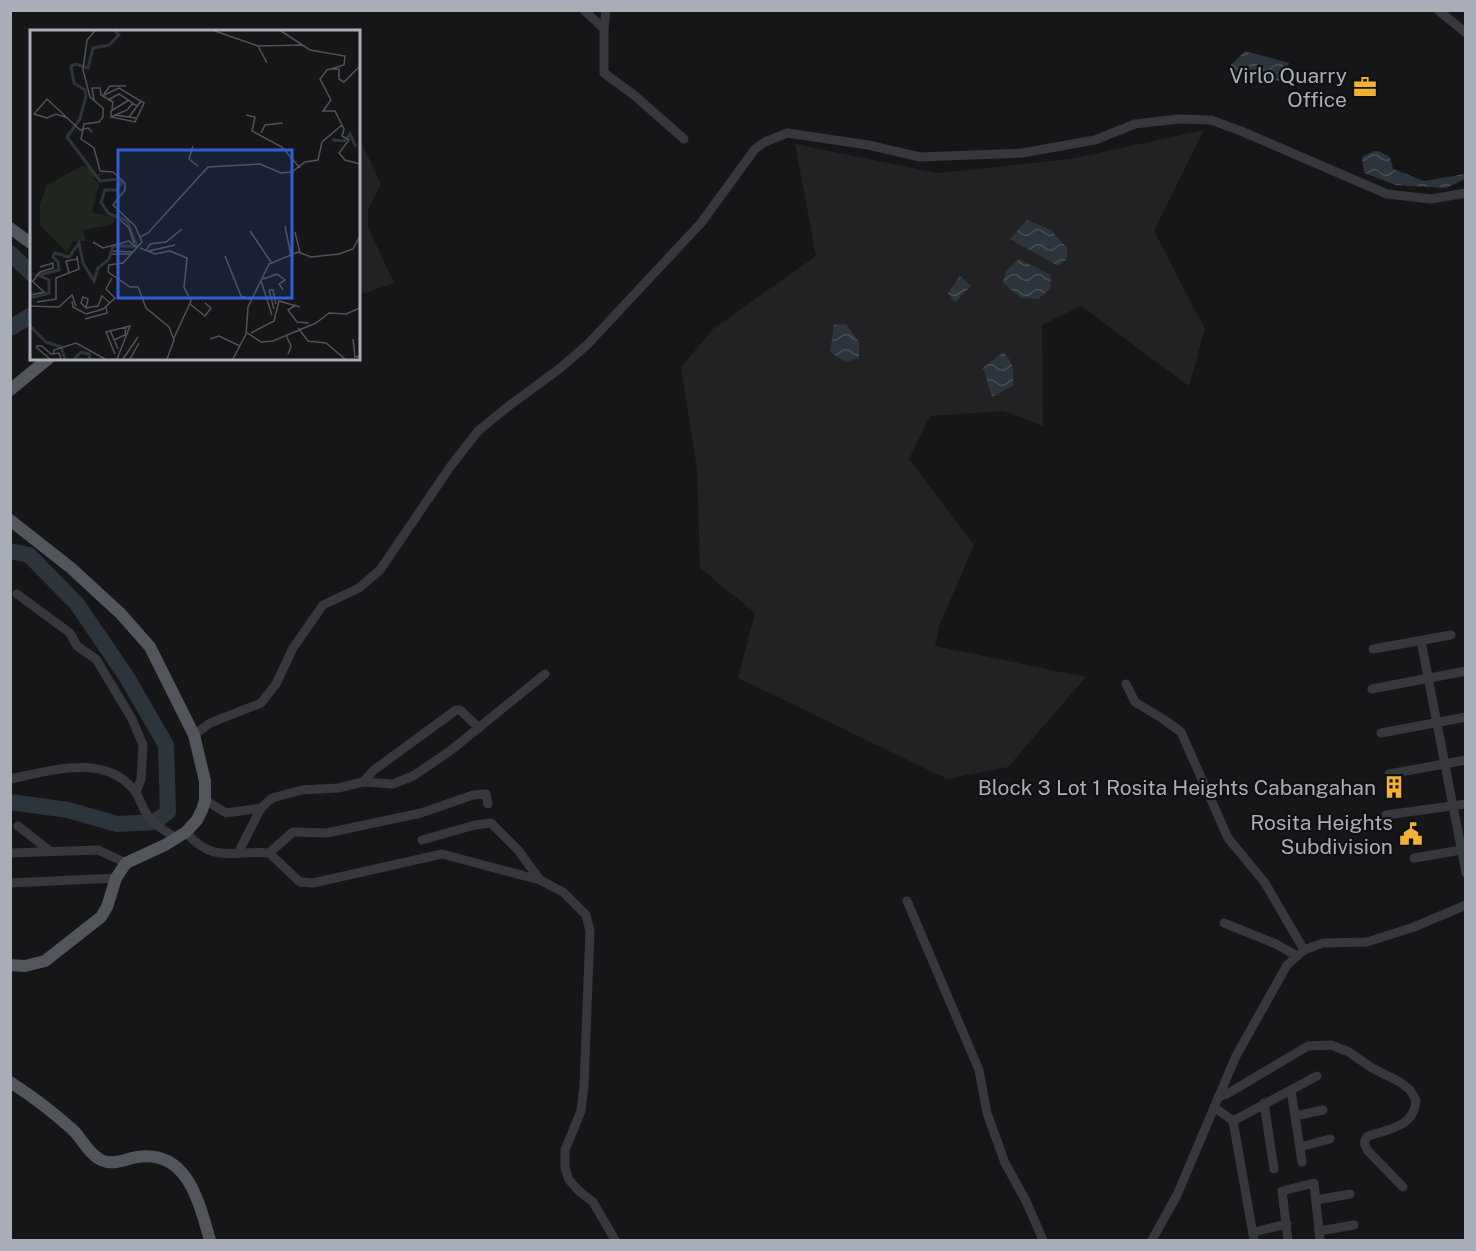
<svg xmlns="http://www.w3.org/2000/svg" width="1476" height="1251" font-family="'Public Sans',sans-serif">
<defs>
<pattern id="water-waves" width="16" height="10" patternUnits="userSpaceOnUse" patternTransform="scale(1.5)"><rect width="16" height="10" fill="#2c353c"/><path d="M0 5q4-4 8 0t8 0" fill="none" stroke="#485056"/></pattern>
</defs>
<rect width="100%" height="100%" fill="#161618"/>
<g fill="#222225">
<polygon points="1204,130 1154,231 1205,329 1189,386 1081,306 1042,325 1043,426 1004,411 930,416 909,459 974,545 940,624 935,646 1086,677 1008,767 947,779 738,678 755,613 700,568 697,469 681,367 714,328 816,256 795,144 938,173 1070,159"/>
<polygon points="359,137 381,184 368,209 368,227 394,283 359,295"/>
</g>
<g fill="url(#water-waves)">
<polygon points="1245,51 1289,63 1284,78 1279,81 1235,73 1231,65"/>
<polygon points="1374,151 1378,151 1390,157 1393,169 1424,181 1465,174 1465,179 1446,188 1396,185 1364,173 1362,157"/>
<polygon points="1027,220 1051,230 1067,248 1067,259 1058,266 1010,239"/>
<polygon points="1019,259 1051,275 1050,289 1038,299 1021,298 1003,283 1006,271"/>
<polygon points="960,276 971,286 955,302 948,293"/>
<polygon points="846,324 859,342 859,358 846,362 830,352 834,325"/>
<path d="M 1003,352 C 1014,363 1014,371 1013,386 L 992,397 L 983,368 Z"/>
</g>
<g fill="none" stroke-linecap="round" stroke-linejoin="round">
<g stroke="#2c353c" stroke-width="16">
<polyline points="10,253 32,274"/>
<polyline points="10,328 32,315"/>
<polyline points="10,551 29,555 77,604 126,676 166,745 168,812 155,822 117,824 68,810 10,802"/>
</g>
<g stroke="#37383d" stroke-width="9">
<polyline points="584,10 604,29"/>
<polyline points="606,10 604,29 604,73 634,95 684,139"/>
<polyline points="1438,10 1466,33"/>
<polyline points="17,594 70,633 77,646 96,659 132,719 143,745 141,779 136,793"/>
<polyline points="1421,641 1466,873"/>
<polyline points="1373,649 1451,635"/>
<polyline points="1126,684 1135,702 1163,719 1181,732 1228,838 1265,883 1304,950"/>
<polyline points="1372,689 1466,671"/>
<polyline points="1381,733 1466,717"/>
<polyline points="194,735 210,723 261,703 276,684 293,648 323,605 359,588 380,570 450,467 478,431 510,405 559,369 587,345 701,223 755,149 765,142 787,133 868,145 920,157 1022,153 1095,140 1135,124 1178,119 1211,120 1241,131 1387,194 1431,199 1466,193"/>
<polyline points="1389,774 1466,760"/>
<path d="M 10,779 C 50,771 104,753 134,790 C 139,796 141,804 145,811 C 153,824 164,831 177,838"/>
<polyline points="363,782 374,770 456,710 460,710 479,728"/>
<polyline points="205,800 226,813 261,808"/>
<polyline points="1386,815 1466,804"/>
<polyline points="18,826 50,851"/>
<path d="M 186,832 C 211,864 235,850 269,853 L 300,882 L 313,883 L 442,854 L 540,880 L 563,892 L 586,915 L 590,931 L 584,1086 L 581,1111 L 565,1150 L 565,1168 L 569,1180 L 579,1191 L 593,1202 L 615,1240"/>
<polyline points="422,840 475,825 491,823 518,850 540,880"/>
<polyline points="10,853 98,850 126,863"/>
<polyline points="238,853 261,808 272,798 302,790 338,788 363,782 393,784 413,776 450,751 545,674"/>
<polyline points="269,853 293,832 327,833 421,813 473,795 486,794 488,804"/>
<polyline points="1414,858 1461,850"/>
<polyline points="10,883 116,878"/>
<polyline points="907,901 979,1070 987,1113 1005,1163 1026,1201 1043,1240"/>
<polyline points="1224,923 1276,944 1297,956"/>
<polyline points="1291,1090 1302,1162"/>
<path d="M 1218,1097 L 1227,1094 L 1308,1046 L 1331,1045 L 1349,1052 L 1372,1068 L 1400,1082 L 1410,1090 L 1416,1100 C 1415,1126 1390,1129 1368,1136 C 1363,1141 1364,1145 1368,1151 L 1403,1187"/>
<polyline points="1264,1103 1274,1169"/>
<polyline points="1214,1107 1233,1121 1254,1240"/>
<polyline points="1295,1116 1323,1110"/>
<polyline points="1233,1121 1317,1076"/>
<polyline points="1300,1147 1330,1139"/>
<polyline points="1316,1200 1350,1194"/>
<polyline points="1319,1231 1354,1225"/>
<polyline points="1254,1232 1287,1224"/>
<polyline points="1152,1240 1177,1195 1236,1056 1287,965 1304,950 1323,943 1367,942 1414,927 1466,905"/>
<polyline points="1288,1240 1282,1191 1314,1183 1320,1240"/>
</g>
<g stroke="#53555c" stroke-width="12">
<polyline points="10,228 32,244"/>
<polyline points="10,390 49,358"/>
<polyline points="10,520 71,568 121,614 150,647 194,735 205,781 205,800 202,810 197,820 186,832 165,845 126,863 116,878 107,907 101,917 45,961 25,966 10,965"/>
<path d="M 10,1082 C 32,1096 54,1113 73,1130 C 82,1139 89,1154 101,1160 C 113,1166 125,1159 137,1157 C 188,1149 199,1203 210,1240"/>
</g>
</g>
<defs>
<g id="office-bare" transform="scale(1.8)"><path d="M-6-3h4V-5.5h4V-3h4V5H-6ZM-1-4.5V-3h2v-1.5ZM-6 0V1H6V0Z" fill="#f2b134" stroke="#111113" stroke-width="2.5" paint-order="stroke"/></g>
<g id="building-bare" transform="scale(1.8)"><path d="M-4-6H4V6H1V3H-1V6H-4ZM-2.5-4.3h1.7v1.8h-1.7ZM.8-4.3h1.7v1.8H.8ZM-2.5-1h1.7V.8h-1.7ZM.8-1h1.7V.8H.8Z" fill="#f2b134" stroke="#111113" stroke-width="2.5" paint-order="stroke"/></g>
<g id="civic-bare" transform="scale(1.8)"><path d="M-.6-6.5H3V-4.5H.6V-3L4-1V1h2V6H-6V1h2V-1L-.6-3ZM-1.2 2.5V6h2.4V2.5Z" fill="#f2b134" stroke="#111113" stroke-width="2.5" paint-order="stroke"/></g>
</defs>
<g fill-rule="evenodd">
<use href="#office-bare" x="1365" y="87"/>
<use href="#building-bare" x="1394" y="787"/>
<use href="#civic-bare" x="1411" y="834"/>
</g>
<g text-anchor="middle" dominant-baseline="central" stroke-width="4.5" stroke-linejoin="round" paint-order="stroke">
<g font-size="21" fill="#a8adb8" stroke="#111113" text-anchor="end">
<text x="1347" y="75">Virlo Quarry<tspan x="1347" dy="24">Office</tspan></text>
<text x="1376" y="787">Block 3 Lot 1 Rosita Heights Cabangahan</text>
<text x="1393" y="822">Rosita Heights<tspan x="1393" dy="24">Subdivision</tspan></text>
</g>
</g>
<g transform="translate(30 30)">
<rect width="330" height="330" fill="#161618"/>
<path d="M 52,136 L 60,138 L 65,145 L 75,142 L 74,145 L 63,147 L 69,154 L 62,182 L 86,188 L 81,195 L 53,200 L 56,211 L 43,211 L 37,223 L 10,195 L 10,174 L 17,155 Z" fill="#1e261f"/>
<path fill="none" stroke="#2c353c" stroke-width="3" d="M 302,110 L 315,111 L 320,104 L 326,117M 0,268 L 19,263 L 19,250 L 8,245 L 29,240 L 28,232 L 23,227 L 25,223 L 39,227 L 49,213 L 53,233 L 64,251 L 68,238 L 79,229 L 83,216 L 107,216 L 97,191 L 78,183 L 71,172 L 75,160 L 86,160 L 92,153 L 88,149 L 70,151 L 37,107 L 50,89 L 56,66 L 55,60 L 44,53 L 41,36 L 46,34 L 58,38 L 63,18 L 79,15 L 89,5 L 85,1M 0,296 L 16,312 L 31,317 L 35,329M 44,329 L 51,322 L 59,324 L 60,329"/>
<path fill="none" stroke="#505258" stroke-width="1.5" d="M 65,1 L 57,10 L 53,40 L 60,67 L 73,78 L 73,87 L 69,92 L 54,94 L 51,109 L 64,118 L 70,141 L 83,142 L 95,153 L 95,160 L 83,175 L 105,196 L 112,212 L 93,233 L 79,235 L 78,242 L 100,257 L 108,257 L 116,278 L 139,297 L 144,310 L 137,329M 185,1 L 228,16 L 273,15M 251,1 L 280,20 L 315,26 L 314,35 L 297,40 L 290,49 L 301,70 L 293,81 L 305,81 L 314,99 L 312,106 L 319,110 L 309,123 L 315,130 L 330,134M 228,16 L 237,33M 302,39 L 309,39 L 309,49 L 314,52 L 330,36M 74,64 L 80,56 L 96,56M 72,66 L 89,58 L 114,73 L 105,92 L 81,87 L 81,81 L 99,70M 64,70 L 62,58 L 70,58 L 71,65 L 83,72 L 82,79M 78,70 L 89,64 L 107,76M 84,85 L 106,88M 216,85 L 225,87 L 222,101 L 252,117 L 270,138M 81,87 L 97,80 L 103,73M 99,87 L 111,71M 38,88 L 26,84 L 17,88 L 4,84 L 17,69 L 50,100 L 58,98 L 62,102M 231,103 L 235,95 L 253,93M 163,116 L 159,129 L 168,136M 90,190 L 99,198 L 104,213M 255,196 L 261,226M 220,201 L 241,232M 265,202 L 270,223M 110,207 L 118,203 L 178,137 L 230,134 L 251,143 L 262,142 L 275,132 L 288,130 L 292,112 L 312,95M 63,212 L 73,218 L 99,211 L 107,218M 110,218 L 125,224 L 140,221 L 157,228 L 154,257 L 161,271 L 144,308M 83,221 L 102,222M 116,221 L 120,214 L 136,212 L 152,199M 119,221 L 145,215M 82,224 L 101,224M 195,226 L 211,266 L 222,270M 39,243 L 36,231 L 48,229M 0,249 L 14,262 L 0,265M 233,249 L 247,244 L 255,250 L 249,254 L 253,260M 3,251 L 10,242 L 23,238 L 23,233 L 10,237M 231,251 L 242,285M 239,260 L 244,279M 239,260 L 243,260 L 246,274M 42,271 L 43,277 L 56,284 L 73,279 L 85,268 L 76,259 L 82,248M 7,272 L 26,269 L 26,248 L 49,239 L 47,226M 160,274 L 175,286 L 181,278 L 175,273M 266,275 L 258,280 L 267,292 L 279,293M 0,276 L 29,277 L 42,265 L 46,276M 56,278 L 58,269 L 53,267 L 51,273 L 56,278 L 68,276 L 72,266 L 80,273M 55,289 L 77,283 L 76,276M 268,298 L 278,311 L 296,313 L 315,329M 80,300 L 88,319M 216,302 L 231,312 L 243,311 L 286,293 L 299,283 L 316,284 L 330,278M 221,303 L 244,291 L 249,271 L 270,277M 256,305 L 261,316 L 258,324M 180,309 L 189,306 L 210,316M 323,309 L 325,327 L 330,326M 84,310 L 95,305 L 96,296M 6,316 L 12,316 L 21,324 L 29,323 L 31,329M 6,317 L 20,329M 23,324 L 24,320 L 46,313 L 75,329M 85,324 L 76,302 L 100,296 L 87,329M 93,329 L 108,307M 100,329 L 109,313M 203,329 L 216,304 L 218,277 L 239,234 L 268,222 L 281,227 L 309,224 L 323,219 L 330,206"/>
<path fill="#325cd3" fill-opacity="0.15" stroke="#325cd3" stroke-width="3" d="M 88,120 L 262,120 L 262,268 L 88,268 Z"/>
<rect width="330" height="330" fill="none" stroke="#a8adb8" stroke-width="3"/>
</g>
<rect width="1476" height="1251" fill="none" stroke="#a8adb8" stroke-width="24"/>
</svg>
